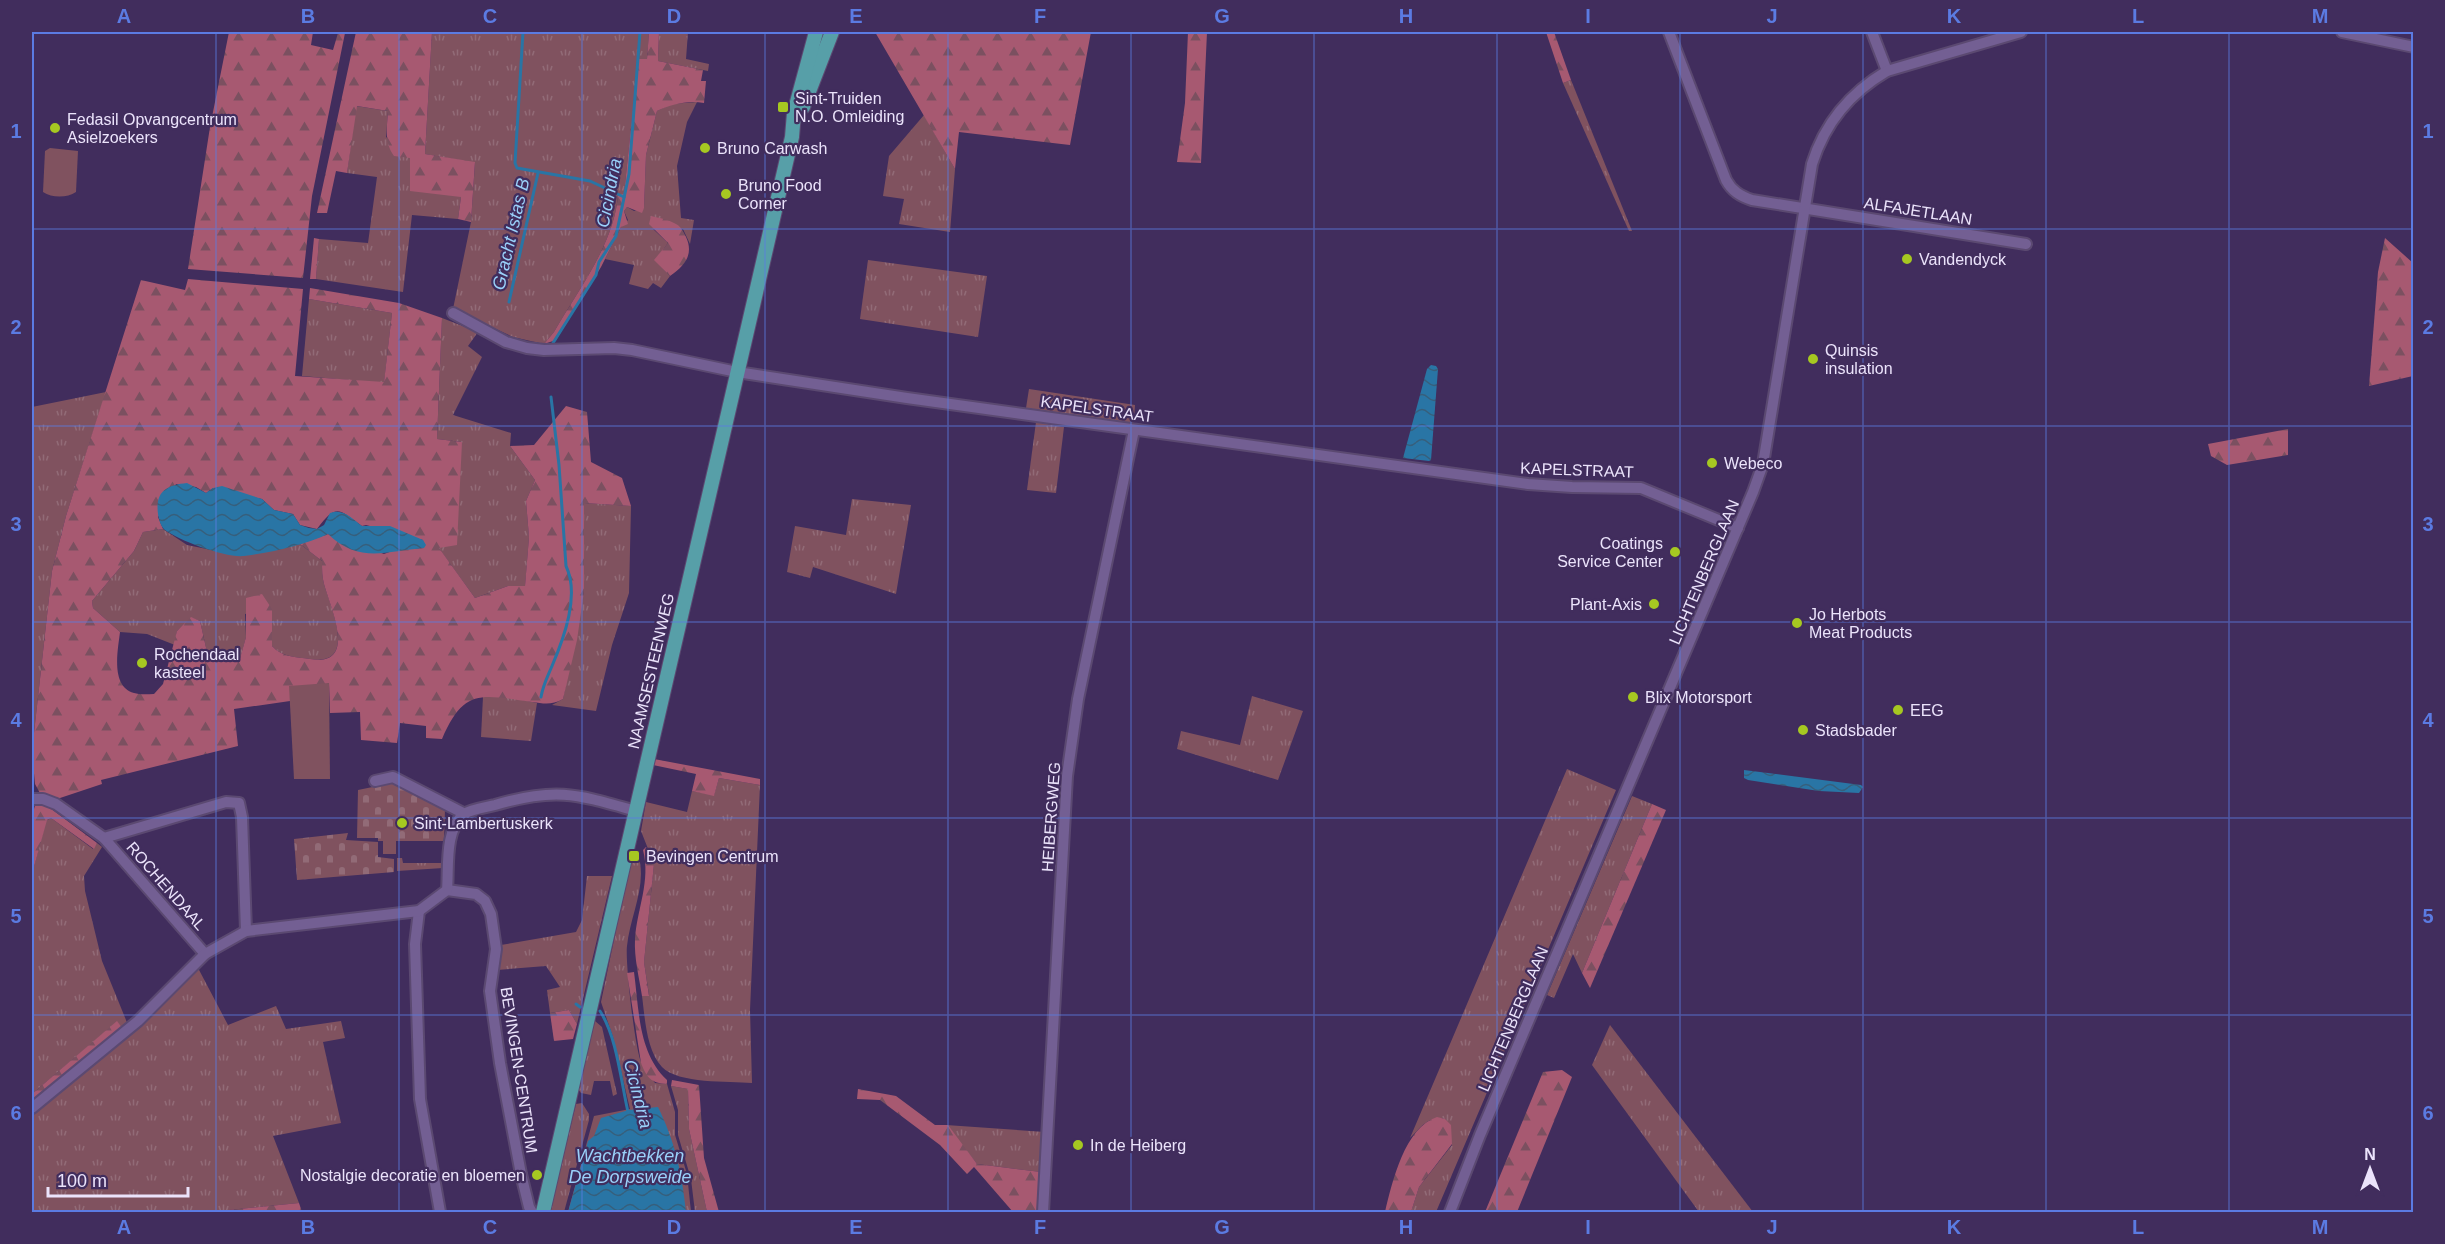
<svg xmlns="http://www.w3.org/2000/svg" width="2445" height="1244" font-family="Helvetica,sans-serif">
<defs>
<pattern id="grass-tufts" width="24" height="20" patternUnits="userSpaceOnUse" patternTransform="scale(1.5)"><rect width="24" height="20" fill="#80525f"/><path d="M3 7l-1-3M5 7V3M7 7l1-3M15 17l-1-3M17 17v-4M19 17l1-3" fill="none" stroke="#926b77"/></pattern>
<pattern id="forest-firs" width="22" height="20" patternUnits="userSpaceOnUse" patternTransform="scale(1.5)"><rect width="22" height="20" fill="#a75971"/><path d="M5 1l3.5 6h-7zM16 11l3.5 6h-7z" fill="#7b5060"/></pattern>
<pattern id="cemetery-stones" width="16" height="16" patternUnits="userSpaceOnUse" patternTransform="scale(1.5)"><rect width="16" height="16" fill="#80525f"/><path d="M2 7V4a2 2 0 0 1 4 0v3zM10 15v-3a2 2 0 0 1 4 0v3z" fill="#926b77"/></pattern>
<pattern id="water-waves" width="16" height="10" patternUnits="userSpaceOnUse" patternTransform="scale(1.5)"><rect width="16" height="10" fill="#2975a5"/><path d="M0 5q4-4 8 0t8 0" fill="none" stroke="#365f7c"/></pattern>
</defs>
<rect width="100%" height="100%" fill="#412d5d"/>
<g fill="url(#grass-tufts)">
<path d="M 432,32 L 649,32 L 647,60 L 638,60 L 624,194 L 618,194 C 615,243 578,290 554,332 L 544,344 L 513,337 L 453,309 L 471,222 L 475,163 L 425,154 Z"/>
<polygon points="659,32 688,32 686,59 709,64 708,71 658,61"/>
<polygon points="1571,80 1632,231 1629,231 1563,83"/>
<polygon points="697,102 687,122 677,166 681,218 694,220 690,244 683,229 653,229 668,243 655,260 670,276 661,288 653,283 648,289 629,284 634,265 605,259 621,227 628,220 624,211 627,207 634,211 644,208 646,155 657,111 671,104"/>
<polygon points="356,106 388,111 386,137 461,197 458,219 412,215 403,292 316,279 319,239 368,243 377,177 347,173"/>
<polygon points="924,115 955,169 950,232 899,224 904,199 883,196 889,156"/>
<polygon points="868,260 987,276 978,337 860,319"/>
<polygon points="309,299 392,313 384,383 302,376"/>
<polygon points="442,318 478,332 468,346 482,357 453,415 511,433 510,446 535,480 526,501 529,537 525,587 508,586 475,598 438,547 462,442 437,439"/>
<polygon points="1029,389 1135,405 1134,419 1129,423 1026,408"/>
<polygon points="106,392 66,516 52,571 32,751 32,407"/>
<polygon points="1036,422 1064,427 1056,493 1027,490"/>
<polygon points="852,499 911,505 896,594 813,567 810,578 787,572 795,526 846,535"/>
<polygon points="584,503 631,506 629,593 612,645 596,711 552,705 563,699 584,591"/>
<path d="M 163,529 L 187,545 L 241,556 L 300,544 L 322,561 C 322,568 322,577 324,584 C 330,606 359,667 310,659 C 296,657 282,657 272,646 L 272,609 L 245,614 L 246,637 L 239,663 L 225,656 L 207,652 L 200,621 L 192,618 L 177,631 L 175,645 L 147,634 L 120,632 L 93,608 L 92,601 L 134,551 L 143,532 Z"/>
<polygon points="503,696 537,703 531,741 481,737 483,697"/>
<polygon points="1252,696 1303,711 1278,780 1177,749 1181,731 1240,745"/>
<path d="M 1567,769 L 1616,790 L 1436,1212 L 1411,1212 L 1419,1187 L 1452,1145 L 1445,1119 C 1429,1115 1421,1127 1410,1138 Z"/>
<path d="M 719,778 L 760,785 L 750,1010 L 752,1083 C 729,1081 678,1084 662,1067 C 646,1050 645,1017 642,996 L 649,995 L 644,962 L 654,864 L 641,831 L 646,802 L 687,812 L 692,791 L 714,795 Z"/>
<polygon points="1632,796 1652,804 1582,973 1573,954 1554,998 1547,995"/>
<polygon points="51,818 93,849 97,843 102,847 84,876 85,891 102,961 128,1025 123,1029 117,1022 32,1094 32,874 46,821"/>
<rect x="383" y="841" width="13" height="13"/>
<path d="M 637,852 C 649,882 630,915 627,946 C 625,961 635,1052 642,1064 C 645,1071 651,1077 655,1083 L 667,1084 L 675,1112 L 675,1135 L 687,1174 L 691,1212 L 568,1212 L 594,1116 L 630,1109 L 613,1037 L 601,1002 L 631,858 Z"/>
<polygon points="397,858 402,858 403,863 443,863 443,868 397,871"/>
<polygon points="587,876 612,876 577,1024 569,1010 550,1013 547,990 560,987 546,966 497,970 501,945 576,932 582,920"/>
<polygon points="198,968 228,1025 276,1006 286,1029 341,1021 345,1038 323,1042 341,1123 273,1136 299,1203 229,1210 229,1212 32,1212 32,1114 149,1018"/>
<polygon points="595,1021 602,1027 617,1094 613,1096 610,1081 594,1081 591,1095 581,1093 578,1089"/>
<polygon points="1610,1025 1753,1212 1699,1212 1592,1065"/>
<polygon points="671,1086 688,1089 689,1129 707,1212 695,1212 691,1179 678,1135 678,1110"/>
<polygon points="582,1103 589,1114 589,1120 564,1212 550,1212 576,1104"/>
<polygon points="946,1125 1045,1132 1041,1172 977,1164"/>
</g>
<g fill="url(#forest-firs)" fill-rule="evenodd">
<polygon points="229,32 313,32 311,45 333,50 338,33 345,33 312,196 303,278 188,269 210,127"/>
<path d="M 356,32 L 432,32 L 425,154 L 475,162 L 471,222 L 458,219 L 461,197 L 410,191 L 410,158 L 394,156 C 384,142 387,128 388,111 L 357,106 L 347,173 L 336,171 L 327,213 L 317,213 Z"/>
<path d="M 649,32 L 659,32 L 658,61 L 703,70 L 701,81 L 706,81 L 704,103 C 688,100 672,104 657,111 L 646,155 L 644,208 L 642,213 L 627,207 L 624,211 L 628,224 L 621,227 L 601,267 L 556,340 L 544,344 L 554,332 C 578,290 615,243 618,194 L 624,194 L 638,59 L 647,59 Z"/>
<polygon points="875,32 1091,32 1070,145 959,132 955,169"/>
<polygon points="1188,32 1207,32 1201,163 1177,162 1185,103"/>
<polygon points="1546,32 1554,32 1571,80 1563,83"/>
<path d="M 651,216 C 659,218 667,219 674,223 C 681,226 683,231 686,237 C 694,254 685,266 670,276 L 654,260 L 668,243 L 649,224 Z"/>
<polygon points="314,238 319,239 316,279 310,279"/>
<polygon points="2385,238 2413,263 2413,376 2369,386 2378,272"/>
<path d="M 188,279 L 303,289 L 295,376 L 384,382 L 392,313 L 309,299 L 310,288 L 399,303 L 442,318 L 437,439 L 462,442 L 457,545 L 439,548 L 475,598 L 508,586 L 525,586 L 529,537 L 526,501 L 535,480 L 510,446 L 534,445 L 566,406 L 587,412 L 591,462 L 622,478 L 631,506 L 584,503 L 584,591 L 577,640 L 563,699 C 552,705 545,704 532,702 C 482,695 464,687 442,739 L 426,738 L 426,726 L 400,723 L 397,743 L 361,740 L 360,712 L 330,713 L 329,683 L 290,701 L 234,709 L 238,746 L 101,780 L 102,784 L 57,799 L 41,795 L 35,784 L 32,751 L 52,571 L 66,516 L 141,280 L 185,290 ZM 176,484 L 196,487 L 206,493 L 213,488 L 262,499 L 274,510 L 293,514 L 300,525 L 317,529 C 337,503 338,509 362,526 L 366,525 L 423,540 L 424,548 L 395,550 L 384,554 L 328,534 L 300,544 L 322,561 C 322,569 322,577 324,584 C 330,607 359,667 310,659 C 296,657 282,657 272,646 L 272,609 L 262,594 L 246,598 L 246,637 L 239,662 L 225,656 L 207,652 L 200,621 L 191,617 L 177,631 L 163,684 L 154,694 C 148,694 140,695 134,693 C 110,686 118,650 120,632 L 93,608 L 92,601 L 134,551 L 143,532 L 163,529 L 158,517 Z"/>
<polygon points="2288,429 2288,455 2227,465 2211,456 2208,444"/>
<polygon points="654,759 760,779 760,785 719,778 714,796 692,791 696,774 653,765"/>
<polygon points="36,802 46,805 97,843 94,849 51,818 47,820 32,874 32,816"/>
<polygon points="1652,804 1666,810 1590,988 1582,973"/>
<path d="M 646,847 L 654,864 L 644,962 L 649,996 L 642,996 C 639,977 634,958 635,939 C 637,909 651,881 643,850 Z"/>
<path d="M 634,972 C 639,1009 638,1053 667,1080 L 667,1084 C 651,1083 647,1078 641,1063 L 627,973 Z"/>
<polygon points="569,1010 577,1024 573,1039 554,1041 550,1013"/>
<polygon points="117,1021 123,1029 32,1105 32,1094"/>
<polygon points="1562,1070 1572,1077 1517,1212 1485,1212 1543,1072"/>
<polygon points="672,1080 699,1085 704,1158 719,1212 707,1212 689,1129 688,1089 671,1086"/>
<polygon points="858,1089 896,1096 935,1125 948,1125 977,1164 1041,1172 1038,1212 1013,1212 974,1167 967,1174 940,1145 880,1100 857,1099"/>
<path d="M 1437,1117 L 1445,1119 L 1451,1125 L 1452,1144 L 1419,1187 L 1411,1212 L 1385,1212 C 1392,1182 1405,1127 1437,1117 Z"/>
<polygon points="299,1203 302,1212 229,1212 229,1210"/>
</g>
<g fill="url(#cemetery-stones)">
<polygon points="392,783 445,809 444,841 378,841 378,838 357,838 358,790"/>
<polygon points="348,833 346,840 378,842 378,857 394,859 394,872 297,880 294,839"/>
</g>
<g fill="#80525f">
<path d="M 50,148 L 78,151 L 76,192 C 67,198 52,198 43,192 L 45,151 Z"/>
<polygon points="329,683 330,779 294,779 289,686"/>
</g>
<g fill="url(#water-waves)">
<polygon points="1431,365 1436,366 1438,369 1431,460 1429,461 1403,458 1427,369"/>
<path d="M 187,483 L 206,493 L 213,488 L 222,486 L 262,499 L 274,510 L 293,514 L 300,525 L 309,528 L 317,529 L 324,525 L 330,513 C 344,508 352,519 362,526 L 390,526 L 423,540 L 426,545 L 424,548 C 386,551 359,564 328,534 C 305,545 269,553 244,556 C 226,558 180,541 165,530 C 161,527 159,520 158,514 C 155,492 166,485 187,483 Z"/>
<polygon points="1744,770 1861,785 1863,787 1859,793 1819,791 1748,780 1744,778"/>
<path d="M 658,1107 C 675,1142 682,1173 686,1212 L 568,1212 L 588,1141 L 594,1136 L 601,1118 L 629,1110 Z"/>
</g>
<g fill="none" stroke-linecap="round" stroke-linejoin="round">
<g stroke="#2975a5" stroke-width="3">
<polyline points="523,32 515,163 517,168 590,181 624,197"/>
<polyline points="509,302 538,173"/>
<polyline points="553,343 596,275 599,262 616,236 629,174 640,32"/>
<path d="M 541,697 C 543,685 547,678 552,666 C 564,638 580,595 566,566 L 559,465 L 551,397"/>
<polyline points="576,1004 580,1007"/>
<path d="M 600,1011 C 617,1037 621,1082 628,1112"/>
</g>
<g stroke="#5b4971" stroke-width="14">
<g id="minor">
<path d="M 1669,32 L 1726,180 C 1732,191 1740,196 1752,200 L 2026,244"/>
<polyline points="1872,32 1887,71"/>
<polyline points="2342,32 2414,47"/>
<polyline points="453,313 506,342 527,348 544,350 614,348 632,350 737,372 907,398 1528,484 1572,487 1641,488 1738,528"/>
<polyline points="375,781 393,777 465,814"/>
<polyline points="32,799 43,799 56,804 104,838 205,954"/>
<polyline points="104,838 226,802 239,803 242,817 246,931"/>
<polyline points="447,890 476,894 485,901 491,914 496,949 490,991 500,1063 521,1174 529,1207 532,1212"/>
<polyline points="419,911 415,944 420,1099 440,1212"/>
<path d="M 32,1108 L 138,1021 L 205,954 L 246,931 L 419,911 L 447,890 C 449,868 444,830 464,814 C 471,809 487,807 495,805 C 556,787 576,794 636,811"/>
<polyline points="1043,1212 1067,776 1078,699 1134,430"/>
<path d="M 1450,1212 L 1480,1135 L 1753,492 L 1763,464 L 1812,164 C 1825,122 1850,93 1887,71 L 2021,32"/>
</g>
</g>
<g stroke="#5b4971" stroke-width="16">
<g id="major">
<polyline points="803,107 832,32"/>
<polyline points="543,1212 792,137 794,113 816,32"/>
</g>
</g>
<use href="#minor" stroke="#735f93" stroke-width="10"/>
<use href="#major" stroke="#579fa8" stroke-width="14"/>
</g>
<path fill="none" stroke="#5b7be2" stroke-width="1.5" stroke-opacity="0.55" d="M 216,32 L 216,1212M 399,32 L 399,1212M 582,32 L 582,1212M 765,32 L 765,1212M 948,32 L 948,1212M 1131,32 L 1131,1212M 1314,32 L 1314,1212M 1497,32 L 1497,1212M 1680,32 L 1680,1212M 1863,32 L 1863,1212M 2046,32 L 2046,1212M 2229,32 L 2229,1212M 32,229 L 2414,229M 32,426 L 2414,426M 32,622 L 2414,622M 32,818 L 2414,818M 32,1015 L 2414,1015"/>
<g fill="#a6c821" stroke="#412d5d" stroke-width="2">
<rect x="777" y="101" width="12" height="12" rx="3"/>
<circle cx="55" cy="128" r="6"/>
<circle cx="705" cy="148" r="6"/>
<circle cx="726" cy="194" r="6"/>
<circle cx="1907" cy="259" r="6"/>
<circle cx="1813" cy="359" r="6"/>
<circle cx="1712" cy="463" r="6"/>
<circle cx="1675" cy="552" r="6"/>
<circle cx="1654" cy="604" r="6"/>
<circle cx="1797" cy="623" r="6"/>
<circle cx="142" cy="663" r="6"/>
<circle cx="1633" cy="697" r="6"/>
<circle cx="1898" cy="710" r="6"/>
<circle cx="1803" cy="730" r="6"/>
<circle cx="402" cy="823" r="6"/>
<rect x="628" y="850" width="12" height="12" rx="3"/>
<circle cx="1078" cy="1145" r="6"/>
<circle cx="537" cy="1175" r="6"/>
</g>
<g text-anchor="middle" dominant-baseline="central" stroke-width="4.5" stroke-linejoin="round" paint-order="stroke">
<g font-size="16" fill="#ebe3fb" stroke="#412d5d" text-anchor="start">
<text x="795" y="98">Sint-Truiden<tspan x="795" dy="18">N.O. Omleiding</tspan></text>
<text x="67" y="119">Fedasil Opvangcentrum<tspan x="67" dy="18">Asielzoekers</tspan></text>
<text x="717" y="148">Bruno Carwash</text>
<text x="738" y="185">Bruno Food<tspan x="738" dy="18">Corner</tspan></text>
<text x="1919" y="259">Vandendyck</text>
<text x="1825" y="350">Quinsis<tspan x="1825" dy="18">insulation</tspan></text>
<text x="1724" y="463">Webeco</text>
<text x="1663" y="543" text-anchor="end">Coatings<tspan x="1663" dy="18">Service Center</tspan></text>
<text x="1642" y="604" text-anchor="end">Plant-Axis</text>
<text x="1809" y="614">Jo Herbots<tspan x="1809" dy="18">Meat Products</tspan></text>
<text x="154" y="654">Rochendaal<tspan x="154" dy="18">kasteel</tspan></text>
<text x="1645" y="697">Blix Motorsport</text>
<text x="1910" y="710">EEG</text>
<text x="1815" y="730">Stadsbader</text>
<text x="414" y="823">Sint-Lambertuskerk</text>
<text x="646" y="856">Bevingen Centrum</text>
<text x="1090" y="1145">In de Heiberg</text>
<text x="525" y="1175" text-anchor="end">Nostalgie decoratie en bloemen</text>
</g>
<g font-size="16" fill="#ebe3fb" stroke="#412d5d">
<text transform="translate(1918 211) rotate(9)">ALFAJETLAAN</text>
<text transform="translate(1097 409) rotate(8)">KAPELSTRAAT</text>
<text transform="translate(1577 470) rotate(2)">KAPELSTRAAT</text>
<text transform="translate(1704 572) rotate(-67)">LICHTENBERGLAAN</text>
<text transform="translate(651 671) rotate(-77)">NAAMSESTEENWEG</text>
<text transform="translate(1051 817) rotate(-86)">HEIBERGWEG</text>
<text transform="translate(166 886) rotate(49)">ROCHENDAAL</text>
<text transform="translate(1513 1019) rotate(-67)">LICHTENBERGLAAN</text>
<text transform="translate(519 1070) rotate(81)">BEVINGEN-CENTRUM</text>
</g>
<g font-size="18" font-style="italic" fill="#9ad1fa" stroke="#412d5d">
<text transform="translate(609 193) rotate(-79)">Cicindria</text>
<text transform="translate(511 234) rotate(-77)">Gracht Istas B</text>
<text transform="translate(638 1094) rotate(76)">Cicindria</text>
<text x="630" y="1156">Wachtbekken<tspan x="630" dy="21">De Dorpsweide</tspan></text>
</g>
</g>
<rect width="2445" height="1244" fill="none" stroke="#412d5d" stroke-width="66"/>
<g transform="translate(2370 1169)" stroke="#412d5d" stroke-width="4.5" paint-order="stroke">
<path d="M0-4.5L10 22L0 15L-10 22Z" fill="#ebe3fb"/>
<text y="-9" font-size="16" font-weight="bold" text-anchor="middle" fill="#ebe3fb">N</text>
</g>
<path d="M48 1187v9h140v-9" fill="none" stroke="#ebe3fb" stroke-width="3"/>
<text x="57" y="1187" font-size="18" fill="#ebe3fb" stroke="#412d5d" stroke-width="4.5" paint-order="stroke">100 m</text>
<rect x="33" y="33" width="2379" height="1178" fill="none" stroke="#5b7be2" stroke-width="2"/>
<g font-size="20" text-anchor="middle" font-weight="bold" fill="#5b7be2">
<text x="124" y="23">A</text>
<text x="308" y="23">B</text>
<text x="490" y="23">C</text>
<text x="674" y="23">D</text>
<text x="856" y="23">E</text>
<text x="1040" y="23">F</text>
<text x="1222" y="23">G</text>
<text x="1406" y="23">H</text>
<text x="1588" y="23">I</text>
<text x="1772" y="23">J</text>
<text x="1954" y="23">K</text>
<text x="2138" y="23">L</text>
<text x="2320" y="23">M</text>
<text x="16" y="138">1</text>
<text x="2428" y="138">1</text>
<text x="16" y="334">2</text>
<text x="2428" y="334">2</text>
<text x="16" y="531">3</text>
<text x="2428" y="531">3</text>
<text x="16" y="727">4</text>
<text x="2428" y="727">4</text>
<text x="16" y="923">5</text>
<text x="2428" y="923">5</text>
<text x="16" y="1120">6</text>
<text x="2428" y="1120">6</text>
<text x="124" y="1234">A</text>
<text x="308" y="1234">B</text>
<text x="490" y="1234">C</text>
<text x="674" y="1234">D</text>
<text x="856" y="1234">E</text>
<text x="1040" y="1234">F</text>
<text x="1222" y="1234">G</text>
<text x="1406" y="1234">H</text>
<text x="1588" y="1234">I</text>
<text x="1772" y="1234">J</text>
<text x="1954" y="1234">K</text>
<text x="2138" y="1234">L</text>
<text x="2320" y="1234">M</text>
</g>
</svg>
